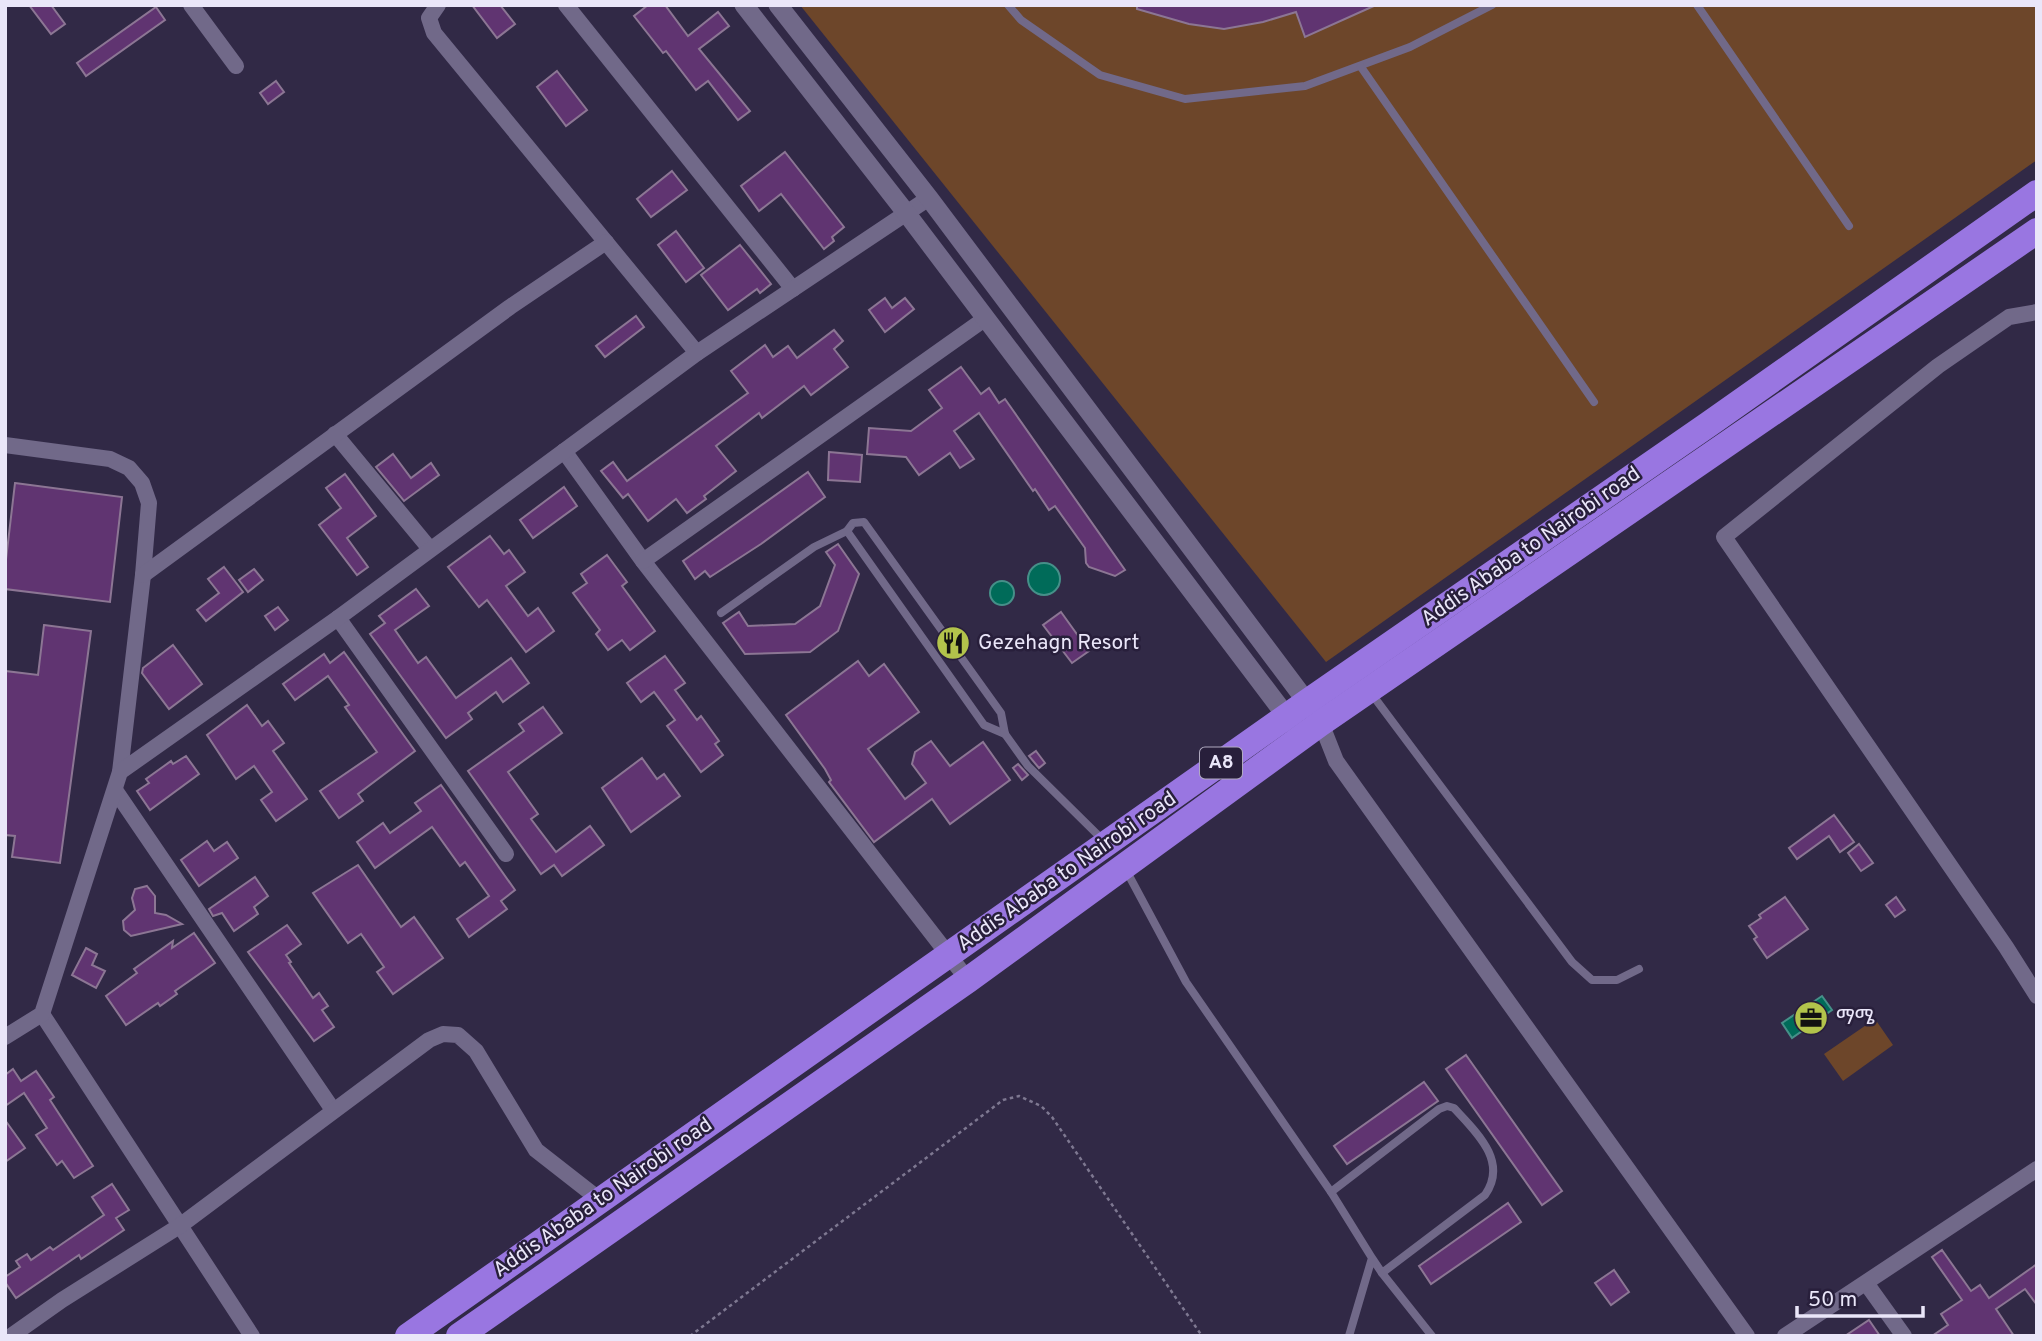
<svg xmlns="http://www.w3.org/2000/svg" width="2042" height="1341" font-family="Overpass,'Noto Sans Ethiopic',sans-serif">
<rect width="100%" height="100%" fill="#312946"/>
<g fill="#6d462a">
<polygon points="800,5 2037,5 2037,160 1326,662"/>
<polygon points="1875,1019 1893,1045 1843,1081 1824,1054"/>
</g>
<g fill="#006b59" stroke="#469089" stroke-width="2">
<circle cx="1044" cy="579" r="16"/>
<circle cx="1002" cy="593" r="12"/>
<polygon points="1822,996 1832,1010 1792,1038 1782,1023"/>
</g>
<g fill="#603471" stroke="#8c7694" stroke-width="2">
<polygon points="29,5 51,5 65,24 51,34"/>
<polygon points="472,5 500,5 515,24 497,38"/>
<polygon points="648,5 665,5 688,36 718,12 729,26 699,49 750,111 738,120 708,81 696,90 666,51 663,53 634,16"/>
<polygon points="1137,5 1376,5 1305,37 1296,12 1263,22 1224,29 1189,24 1137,9"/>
<polygon points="156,7 165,20 86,76 77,63"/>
<polygon points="557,71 587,110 566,126 537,87"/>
<polygon points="276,81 284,92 268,104 260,93"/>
<polygon points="785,152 844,227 832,237 834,241 824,249 781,194 759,211 741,186"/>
<polygon points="672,171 687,190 651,217 637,199"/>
<polygon points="676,231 704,268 686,282 658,245"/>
<polygon points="740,245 771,284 760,293 757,289 728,310 701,275"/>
<polygon points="885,298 892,308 905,298 914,309 885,332 869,310"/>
<polygon points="636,316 644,327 605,357 596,346"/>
<polygon points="834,330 843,341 834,349 848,367 811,395 804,386 762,418 759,413 716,446 736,471 704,496 706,499 687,513 676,499 648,521 628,494 623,498 601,471 613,462 627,481 748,393 731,371 765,345 773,357 788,346 797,358"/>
<polygon points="961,367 981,394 989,388 999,403 1005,399 1125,570 1115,576 1089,567 1086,563 1085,548 1055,506 1049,510 1035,489 1033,491 979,413 954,431 974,459 960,468 950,453 919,475 906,457 867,454 869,428 911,431 942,408 929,390"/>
<polygon points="829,452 862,455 860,482 828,480"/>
<polygon points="393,454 411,478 431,463 439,475 404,501 376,467"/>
<polygon points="808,472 825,497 761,544 710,577 705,571 695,579 683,561"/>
<polygon points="345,474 376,516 347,538 368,567 357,575 319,525 341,508 326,488"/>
<polygon points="15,483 122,497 110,602 5,589 5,568"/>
<polygon points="564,487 577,506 533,538 520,520"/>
<polygon points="490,536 504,554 509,550 525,572 506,586 528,616 538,608 554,631 526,652 487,600 479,607 448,567"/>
<polygon points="838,544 859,574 838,631 810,652 745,654 723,623 739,612 748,626 795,624 820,606 835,565 826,552"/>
<polygon points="607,555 627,582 622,586 655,631 630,650 622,640 608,650 596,634 600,630 573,593 587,583 581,574"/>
<polygon points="224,567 243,592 206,621 197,610 219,593 208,579"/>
<polygon points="254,569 263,580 248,592 239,580"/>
<polygon points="416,589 429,606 395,630 418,663 426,657 456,698 511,658 529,683 503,702 496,692 468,713 472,719 446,738 370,634 385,623 379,616"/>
<polygon points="278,607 288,620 275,630 265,616"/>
<polygon points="1061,612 1089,651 1072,663 1043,625"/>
<polygon points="44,625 91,631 60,863 12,857 15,836 5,835 5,671 38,675"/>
<polygon points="173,645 202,684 169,709 142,673 143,668"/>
<polygon points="344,652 415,751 358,794 363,801 339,818 320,791 377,752 345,707 349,705 328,676 295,700 283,684 324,654 330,663"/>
<polygon points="665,656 685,683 675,690 697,720 701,716 719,741 715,744 723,755 701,772 667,726 675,720 654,692 641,702 627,683"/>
<polygon points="858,661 869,676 884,664 919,712 868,749 905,799 926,783 912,764 915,752 931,741 950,766 983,742 1010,780 950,824 932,799 874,842 829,782 831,780 825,769 786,715"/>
<polygon points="247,705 262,726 268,721 284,743 273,751 307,799 276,821 261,800 272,792 254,766 236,779 207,735"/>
<polygon points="543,707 562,733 508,772 538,814 531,819 556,852 590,826 604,845 562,876 554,865 541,874 468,771 524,731 519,724"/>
<polygon points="1036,751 1045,763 1039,768 1029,756"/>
<polygon points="186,756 199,774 150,810 137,791 149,783 146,779 171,761 173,764"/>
<polygon points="642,758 657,779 664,774 680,796 631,832 602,788"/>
<polygon points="1018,764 1028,775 1022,780 1013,768"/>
<polygon points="441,785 515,890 501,901 507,909 469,937 457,919 489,896 465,862 460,866 432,827 375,868 357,842 383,823 390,833 421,811 415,803"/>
<polygon points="1834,815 1854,842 1840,852 1829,836 1797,859 1789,848"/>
<polygon points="207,841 214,851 227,842 238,858 199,886 181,860"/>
<polygon points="1859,844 1873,863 1861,871 1848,853"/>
<polygon points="358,865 401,927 414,917 443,958 393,994 377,972 384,967 361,934 348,943 313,893"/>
<polygon points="255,877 268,896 254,907 258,914 234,931 222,913 213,916 209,909"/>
<polygon points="147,886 155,896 155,913 166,915 182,924 131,936 124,930 123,921 135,910 132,898 135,889"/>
<polygon points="1785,897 1808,929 1767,958 1754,939 1757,937 1749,926 1761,918 1759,915"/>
<polygon points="1896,897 1905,910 1895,917 1886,905"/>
<polygon points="287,925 301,944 286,955 291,962 289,963 313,998 319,993 328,1006 322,1010 334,1027 314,1041 248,952"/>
<polygon points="194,933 215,963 175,991 177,994 160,1006 158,1003 126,1025 106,996 137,973 134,969 173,941 172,948"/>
<polygon points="86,948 97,954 92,965 105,971 96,988 72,975"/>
<polygon points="1466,1055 1562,1191 1542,1205 1446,1069"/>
<polygon points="13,1069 21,1081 36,1071 54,1097 50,1100 93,1166 74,1178 62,1161 57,1165 36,1135 47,1128 24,1093 5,1106 5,1075"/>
<polygon points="1424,1082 1438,1101 1347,1164 1334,1146"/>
<polygon points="5,1120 25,1148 5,1162"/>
<polygon points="112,1184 129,1210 116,1218 124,1230 81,1259 79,1255 16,1298 5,1282 5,1277 20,1267 16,1261 27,1254 31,1260 50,1247 53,1250 104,1215 92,1197"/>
<polygon points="1508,1203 1521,1222 1431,1284 1419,1266"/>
<polygon points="1942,1250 1971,1291 1980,1285 1989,1298 2037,1264 2037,1305 2025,1289 1996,1309 2014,1336 1932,1336 1948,1325 1941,1314 1962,1300 1932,1257"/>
<polygon points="1614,1270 1629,1292 1611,1305 1595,1283"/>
<polygon points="1869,1320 1880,1336 1845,1336"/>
</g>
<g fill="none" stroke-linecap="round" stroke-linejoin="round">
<polyline stroke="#7e7891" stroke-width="2.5" stroke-dasharray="3.5 3.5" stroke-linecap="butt" points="690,1336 1003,1100 1019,1096 1041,1106 1052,1117 1202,1336"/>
<g stroke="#716989" stroke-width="8">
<polyline points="1008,5 1021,20 1100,75 1185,99 1305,86 1410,47 1492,5"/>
<polyline points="1697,5 1849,226"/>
<polyline points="1361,67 1594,402"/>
<polyline points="847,531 984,725 1005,734"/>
<polyline points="721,613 814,547 847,531 853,523 864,522 1001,713 1005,734 1028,766 1104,841"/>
<polyline points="1371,693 1572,962 1592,980 1617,980 1639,969"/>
<polyline points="1126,870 1186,982 1331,1192"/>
<polyline points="1382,1273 1432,1336"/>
<path d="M 1349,1336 L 1372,1258 L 1331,1192 L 1439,1109 L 1447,1106 L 1454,1108 C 1475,1131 1509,1161 1485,1195 L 1382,1273 L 1372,1258"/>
</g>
<g stroke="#716989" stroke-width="16">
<polyline points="191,5 236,66"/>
<polyline points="438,5 429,18 434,33 697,353"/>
<polyline points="566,5 793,289"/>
<polyline points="2037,312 2009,317 1938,366 1724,537 2006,947 2037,996"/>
<polyline points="335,434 430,549"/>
<polyline points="5,445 110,459 129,468 142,483 149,503 143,575 120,772"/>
<polyline points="564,451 643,561 968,980"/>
<polyline points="643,561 986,318"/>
<polyline points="143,575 510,307 606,242"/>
<polyline points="338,618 506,854"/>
<polyline points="1321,723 1336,761 1747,1336"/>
<polyline points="115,790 333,1110"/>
<polyline points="42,1014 252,1336"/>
<polyline points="5,1037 42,1014 120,772 338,618 697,353 929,198"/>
<polyline points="1866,1283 1904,1336"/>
<polyline points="11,1336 62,1300 181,1225 429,1040 443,1034 458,1035 476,1051 536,1150 600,1200"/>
<polyline points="1785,1336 2037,1169"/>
</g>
<g stroke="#716989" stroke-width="19">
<polyline points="744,5 907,214 1293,725"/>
<polyline points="778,5 929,198 1315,713"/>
</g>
<g stroke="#9976e1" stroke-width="26">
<polyline points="408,1336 1307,702 1709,424 2037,193"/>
<polyline points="459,1336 968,980 1321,723 2037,231"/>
</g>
</g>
<defs>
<g id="restaurant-disc" transform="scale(1.75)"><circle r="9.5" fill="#b2c34b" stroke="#281f3b"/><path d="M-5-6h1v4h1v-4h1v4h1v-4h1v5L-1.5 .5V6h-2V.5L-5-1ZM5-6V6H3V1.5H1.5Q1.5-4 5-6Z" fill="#111"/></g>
<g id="office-disc" transform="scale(1.75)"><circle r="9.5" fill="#b2c34b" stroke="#281f3b"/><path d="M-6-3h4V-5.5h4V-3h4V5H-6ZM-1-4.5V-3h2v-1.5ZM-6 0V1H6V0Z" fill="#111"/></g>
</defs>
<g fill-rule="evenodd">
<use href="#restaurant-disc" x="953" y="643"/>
<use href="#office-disc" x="1811" y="1018"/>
</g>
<g text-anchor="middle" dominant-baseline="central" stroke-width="5" stroke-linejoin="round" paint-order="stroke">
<rect fill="#281f3b" stroke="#b0aac0" stroke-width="2" x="1200" y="747.5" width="42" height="31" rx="5"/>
<g font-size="19" font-weight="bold" fill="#eae6f9">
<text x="1221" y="763">A8</text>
</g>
<g font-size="21" fill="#eae6f9" stroke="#281f3b">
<text transform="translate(1531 547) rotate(-35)">Addis Ababa to Nairobi road</text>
<text transform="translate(1067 872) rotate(-35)">Addis Ababa to Nairobi road</text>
<text transform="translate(603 1198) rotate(-35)">Addis Ababa to Nairobi road</text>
</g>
<g font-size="21" fill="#eae6f9" stroke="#281f3b" text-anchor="start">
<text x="978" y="643">Gezehagn Resort</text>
<text x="1836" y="1018">ማሜ</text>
</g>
</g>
<rect width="2042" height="1341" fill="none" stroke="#eae6f9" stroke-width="14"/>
<path d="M1797 1306v10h126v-10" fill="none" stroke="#eae6f9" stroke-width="3.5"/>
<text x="1808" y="1306" font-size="21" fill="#eae6f9" stroke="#281f3b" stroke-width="5" paint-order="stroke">50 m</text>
</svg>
